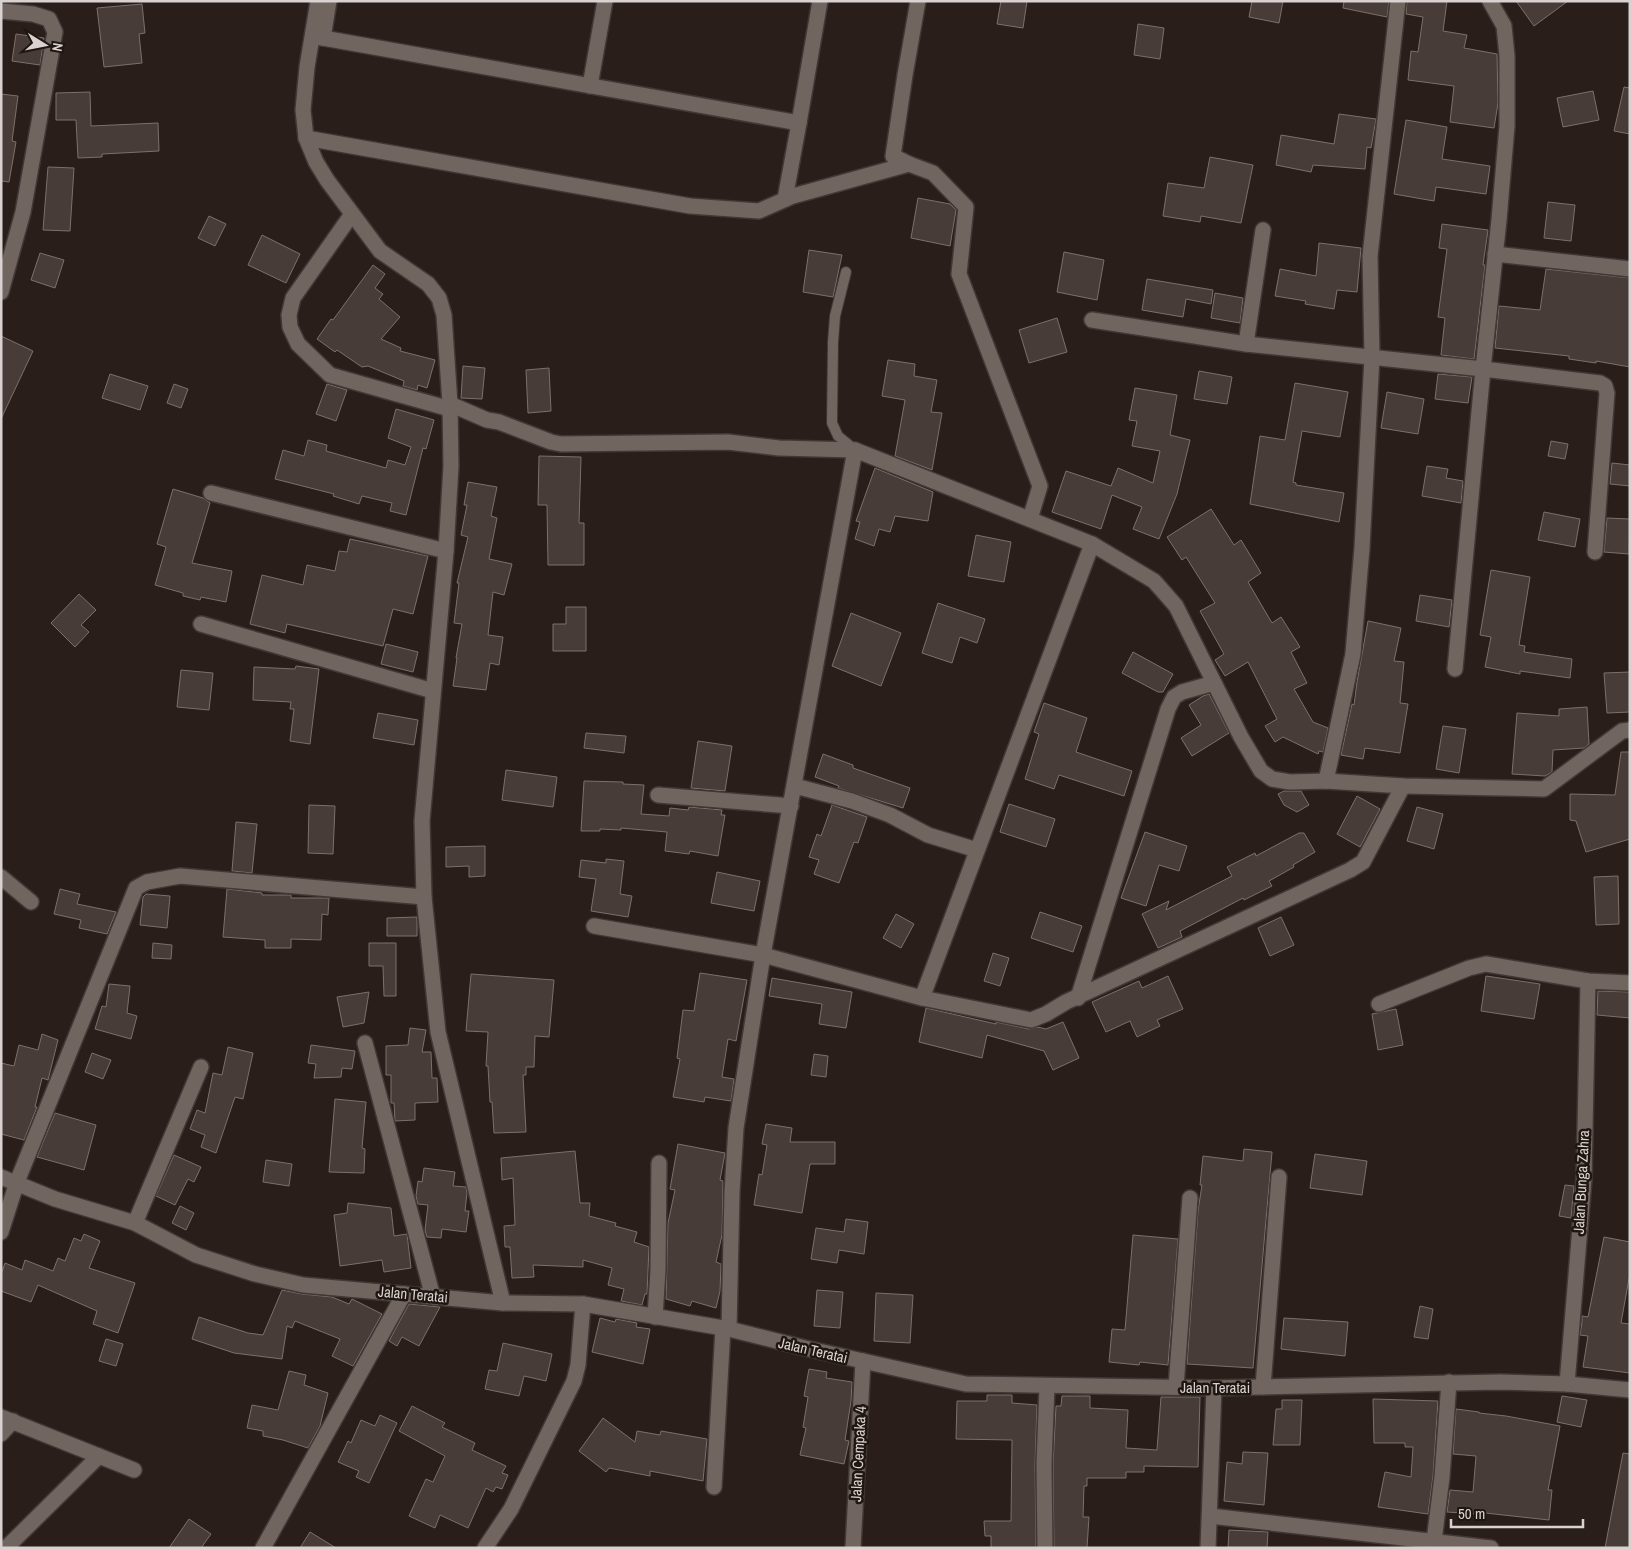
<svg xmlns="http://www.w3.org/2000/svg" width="1631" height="1549" font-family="'Archivo Narrow',sans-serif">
<rect width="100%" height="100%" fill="#291e1a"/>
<g fill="#483c38" stroke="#7d706b">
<polygon points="1001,1 1027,1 1023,28 997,24"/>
<polygon points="1252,1 1283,1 1279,23 1249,17"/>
<polygon points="1344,1 1389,1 1387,17 1343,8"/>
<polygon points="1407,1 1447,1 1443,31 1467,35 1464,48 1497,54 1498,103 1494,128 1450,122 1454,86 1408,80 1411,51 1418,52 1423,17 1406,14"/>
<polygon points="1516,1 1568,1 1534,26"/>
<polygon points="142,4 145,33 139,34 142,63 104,67 97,8"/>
<polygon points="1138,24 1164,28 1160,59 1134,55"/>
<polygon points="16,34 44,38 40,65 12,61"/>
<polygon points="1624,87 1630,88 1630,134 1614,131"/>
<polygon points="1593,91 1599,120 1563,127 1557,98"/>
<polygon points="90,92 91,126 158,123 159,151 102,154 102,157 78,158 76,120 56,120 56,93"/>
<polygon points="1,94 18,96 12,141 16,142 9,182 1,181"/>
<polygon points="1339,114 1376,119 1371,148 1367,147 1365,169 1313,165 1311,172 1276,165 1281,135 1334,144"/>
<polygon points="1406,120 1447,127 1442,159 1490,166 1486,194 1436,187 1434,201 1394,194"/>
<polygon points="1210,157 1253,165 1241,223 1201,216 1200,222 1163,216 1168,183 1204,188"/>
<polygon points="48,167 74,168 70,231 43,230"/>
<polygon points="918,198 950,204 956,210 950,246 911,238"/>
<polygon points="1548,202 1575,205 1571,241 1544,238"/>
<polygon points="209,216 226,224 215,246 198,238"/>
<polygon points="1442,224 1488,230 1483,265 1485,265 1474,359 1441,355 1445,318 1438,317 1447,249 1439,248"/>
<polygon points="262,235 300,254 286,283 248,265"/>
<polygon points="1319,243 1361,248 1357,292 1337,290 1334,309 1305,304 1306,301 1275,296 1280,269 1316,276"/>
<polygon points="809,250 842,255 833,297 803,292"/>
<polygon points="1064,252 1104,260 1097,300 1057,292"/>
<polygon points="40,253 64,260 55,288 31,280"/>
<polygon points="373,265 385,274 375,288 383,294 379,299 400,317 381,339 401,348 400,351 435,360 427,388 418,385 417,390 403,386 404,381 368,366 362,367 337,350 335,352 317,339 331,319 333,320"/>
<polygon points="1546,269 1630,278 1630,367 1596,361 1596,363 1569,359 1569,356 1495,348 1499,306 1540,310"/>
<polygon points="1147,279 1213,290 1211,304 1186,299 1183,317 1142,310"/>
<polygon points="1215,293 1243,298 1240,323 1211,318"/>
<polygon points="1057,318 1067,352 1029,363 1019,330"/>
<polygon points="1,336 33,351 1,419"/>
<polygon points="888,360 915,364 914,376 937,380 931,412 942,413 932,470 895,456 905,400 882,396"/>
<polygon points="463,366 485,368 482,399 461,398"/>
<polygon points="549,368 551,411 528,413 526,370"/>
<polygon points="1199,371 1232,377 1227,404 1194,399"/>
<polygon points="110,374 148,386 140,410 102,398"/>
<polygon points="1438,374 1472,377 1468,403 1435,399"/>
<polygon points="1295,383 1348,392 1340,437 1302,431 1293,482 1296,483 1296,485 1344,493 1339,522 1250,504 1260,436 1285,440"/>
<polygon points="174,384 188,389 181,408 167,403"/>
<polygon points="327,384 347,390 336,421 316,414"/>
<polygon points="1135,388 1177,395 1170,435 1190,440 1177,494 1159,539 1133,529 1142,507 1112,495 1101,529 1052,512 1066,471 1111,486 1118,468 1153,483 1160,451 1132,446 1137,421 1129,420"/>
<polygon points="1387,392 1424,399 1418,434 1381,428"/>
<polygon points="396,409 434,420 426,449 423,448 406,515 390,511 392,503 362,496 359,504 333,496 334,494 275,479 283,450 304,456 308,440 327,445 326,451 386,468 388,460 405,465 411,447 388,438"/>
<polygon points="1551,441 1568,444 1565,459 1548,456"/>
<polygon points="539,456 581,457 579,523 584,523 584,565 548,565 547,505 538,505"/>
<polygon points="1612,463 1630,465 1630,486 1610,484"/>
<polygon points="1427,466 1448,469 1446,478 1463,481 1461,503 1422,496"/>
<polygon points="875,468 933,492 928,521 895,516 890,532 879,529 874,546 855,539 860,522 856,521"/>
<polygon points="468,482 497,487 491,516 497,518 489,559 512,564 504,595 493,592 488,635 503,637 499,665 490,663 486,690 453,686 457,658 456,658 462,624 454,623 459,583 457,583 468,537 461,535 467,505 464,505"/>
<polygon points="173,489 203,498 210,503 192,563 232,571 226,602 201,597 200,600 183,596 183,593 155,585 166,547 157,544"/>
<polygon points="1211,509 1234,545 1241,540 1261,573 1248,582 1272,623 1281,617 1300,647 1291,652 1307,683 1294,689 1313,722 1328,728 1323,752 1319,751 1318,754 1283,737 1275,742 1265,726 1277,719 1248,662 1225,676 1215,660 1224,654 1200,611 1215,603 1186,557 1182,560 1167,537"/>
<polygon points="1544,512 1580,519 1575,547 1538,540"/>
<polygon points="1607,518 1630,519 1629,554 1604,552"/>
<polygon points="976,535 1011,542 1004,582 968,576"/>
<polygon points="350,539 428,556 413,614 393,609 383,646 287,624 285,633 250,624 262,575 303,585 307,565 335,571 339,551 347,552"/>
<polygon points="1491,570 1530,577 1519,645 1525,646 1524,652 1572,659 1570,678 1520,671 1520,674 1485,667 1491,637 1480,635"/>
<polygon points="79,594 96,610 81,625 89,632 75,647 51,623"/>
<polygon points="1420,595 1452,600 1449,627 1416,621"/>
<polygon points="938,603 985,619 977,643 960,637 952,663 922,653"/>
<polygon points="566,607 586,607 586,651 553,651 553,624 566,624"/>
<polygon points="851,613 901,633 881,686 832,666"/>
<polygon points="1368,621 1401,628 1394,661 1404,662 1400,703 1408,704 1400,753 1365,748 1363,759 1341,755 1352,704 1354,705 1357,682"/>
<polygon points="386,644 418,652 413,672 381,664"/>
<polygon points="1133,652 1173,674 1163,692 1158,692 1122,673"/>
<polygon points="296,666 319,669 310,744 290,741 294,709 290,709 291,702 253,700 254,667 295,669"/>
<polygon points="181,670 213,673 209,710 177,707"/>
<polygon points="1630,672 1630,712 1607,713 1604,673"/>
<polygon points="1209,694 1229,733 1192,756 1181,738 1201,725 1189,705 1203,696"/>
<polygon points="1044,703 1087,718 1076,752 1132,771 1124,796 1059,775 1054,789 1025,779 1039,734 1034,732"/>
<polygon points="1587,707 1589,744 1584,748 1553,750 1552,772 1545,776 1512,774 1517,713 1559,716 1559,709"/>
<polygon points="378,713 418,720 414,745 373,738"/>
<polygon points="1443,726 1466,729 1459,773 1436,769"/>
<polygon points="586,733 626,736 624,753 584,748"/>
<polygon points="698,741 732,746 725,791 691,788"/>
<polygon points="1621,752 1630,752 1630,839 1586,852 1576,821 1570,820 1570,794 1615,795"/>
<polygon points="823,754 853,765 853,768 910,788 903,808 838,788 839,786 815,777"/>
<polygon points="506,770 557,777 553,807 502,800"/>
<polygon points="584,781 623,782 623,784 644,785 641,814 669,816 670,808 688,810 689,807 722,810 721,815 725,815 718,856 690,851 689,854 665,851 667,832 621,828 621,830 600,829 600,831 581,831"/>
<polygon points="1284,791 1301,791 1309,805 1297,812 1284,805 1278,794"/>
<polygon points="1357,796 1380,809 1360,847 1337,834"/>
<polygon points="1009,804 1055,819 1046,847 1000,832"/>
<polygon points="309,805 335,806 333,854 308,853"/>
<polygon points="832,805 867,817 858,843 854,842 839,883 814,874 819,860 809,857 817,834 821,836"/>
<polygon points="1417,807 1443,814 1434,849 1407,841"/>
<polygon points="236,822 257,824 252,873 232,871"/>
<polygon points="1145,832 1187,846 1179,871 1159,865 1146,906 1121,898"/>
<polygon points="1299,833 1304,833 1315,852 1293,865 1294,867 1269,881 1272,886 1244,900 1243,898 1180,931 1182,937 1158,948 1142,914 1169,901 1166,910 1232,876 1227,867 1255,853 1256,856"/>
<polygon points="485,846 485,876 469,877 469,866 446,867 446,847"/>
<polygon points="606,859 624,861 620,894 632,896 628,917 591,911 596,879 579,877 581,860 606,863"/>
<polygon points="717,872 760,881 754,911 711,903"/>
<polygon points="1618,876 1619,924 1596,925 1594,877"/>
<polygon points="60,889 80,894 77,904 116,912 107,934 79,928 81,920 54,914"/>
<polygon points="227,889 262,893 262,895 291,895 291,898 329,898 328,915 322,914 321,940 291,939 291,948 265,948 265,940 223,937"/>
<polygon points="146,894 170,896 167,928 140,925 143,897"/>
<polygon points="1040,912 1082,926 1073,952 1031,938"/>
<polygon points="896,914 914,924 901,948 883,938"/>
<polygon points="417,917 417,936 387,936 387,918"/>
<polygon points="1281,917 1294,945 1270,956 1258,928"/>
<polygon points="153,943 172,945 171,959 152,958"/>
<polygon points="369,943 396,943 396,996 384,996 383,966 369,966"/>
<polygon points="993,953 1009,958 1000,986 984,981"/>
<polygon points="700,973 747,980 736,1041 728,1039 722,1077 734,1079 731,1101 705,1097 704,1102 673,1097 680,1059 677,1058 683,1010 694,1011"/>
<polygon points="471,974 554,980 549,1037 535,1036 534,1067 526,1067 526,1075 523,1075 526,1132 494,1133 492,1102 490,1102 488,1066 486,1066 488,1032 466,1031"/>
<polygon points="1168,976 1183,1009 1157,1020 1160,1026 1137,1037 1130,1021 1106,1032 1092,1002 1139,981 1142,988"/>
<polygon points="1486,976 1540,984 1534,1019 1481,1011"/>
<polygon points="772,978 852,992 846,1028 819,1024 822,1004 769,996"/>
<polygon points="109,984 130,986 127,1013 137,1016 131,1039 95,1029 102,1006 106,1007"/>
<polygon points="1598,991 1630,992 1630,1018 1597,1015"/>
<polygon points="369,992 364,1023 343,1027 337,997"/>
<polygon points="926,1008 996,1024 996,1022 1029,1029 1038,1027 1046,1029 1063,1022 1079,1058 1053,1070 1044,1051 987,1035 982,1058 919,1042"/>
<polygon points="1396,1009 1403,1045 1378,1050 1372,1014"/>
<polygon points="410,1028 426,1030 422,1052 431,1052 432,1078 437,1078 438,1102 415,1103 415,1120 395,1121 394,1103 391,1103 391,1075 386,1075 386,1046 408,1045"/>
<polygon points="42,1034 58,1040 48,1080 42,1078 35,1107 37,1107 24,1140 1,1134 1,1063 14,1066 19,1045 38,1050"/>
<polygon points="311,1045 355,1051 352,1069 342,1068 341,1077 314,1078 316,1064 308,1063"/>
<polygon points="228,1047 253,1053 243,1099 235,1097 216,1153 201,1147 205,1135 190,1129 197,1110 205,1113 213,1073 222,1075"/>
<polygon points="92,1053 111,1060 103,1079 85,1072"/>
<polygon points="814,1054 828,1056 826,1077 811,1075"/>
<polygon points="335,1099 366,1102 362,1148 365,1149 364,1173 329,1172"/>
<polygon points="55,1113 96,1125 84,1170 37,1157"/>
<polygon points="766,1124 792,1128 790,1142 835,1142 835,1164 810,1164 802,1213 754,1205 759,1174 762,1175 767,1145 762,1144"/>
<polygon points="678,1144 725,1153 720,1180 723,1181 722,1235 716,1262 721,1264 720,1291 716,1308 692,1301 690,1306 666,1299 668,1223 675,1190 670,1189"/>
<polygon points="1244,1149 1272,1152 1253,1368 1187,1364 1198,1211 1202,1185 1200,1185 1203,1156 1243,1161"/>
<polygon points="575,1151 580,1203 590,1203 589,1216 616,1223 615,1226 637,1232 634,1242 649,1247 647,1294 645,1294 642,1305 621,1301 624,1289 608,1285 612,1268 583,1260 583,1267 533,1265 534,1277 512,1278 510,1247 505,1247 504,1226 515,1225 513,1178 502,1180 501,1158"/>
<polygon points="1315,1154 1367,1161 1362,1195 1310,1188"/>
<polygon points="174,1155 201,1167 194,1182 188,1179 175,1205 156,1196"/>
<polygon points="266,1160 292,1164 289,1186 263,1182"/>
<polygon points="424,1168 455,1172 453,1186 466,1187 467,1193 465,1211 469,1211 466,1232 442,1229 441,1238 427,1237 425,1230 428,1205 418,1204 416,1196 418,1181 422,1182"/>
<polygon points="1565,1185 1574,1186 1571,1218 1559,1216"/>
<polygon points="348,1203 391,1208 394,1236 407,1234 411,1268 384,1272 382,1260 340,1266 334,1215 347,1213"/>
<polygon points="180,1206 194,1213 186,1230 172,1223"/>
<polygon points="846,1219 868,1222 864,1254 839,1250 837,1263 811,1259 816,1228 844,1232"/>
<polygon points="84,1234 100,1241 89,1268 135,1283 118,1333 93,1324 97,1311 38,1285 31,1302 1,1291 1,1275 5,1263 22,1270 25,1260 53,1271 58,1258 65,1261 74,1238 81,1241"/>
<polygon points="1133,1235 1178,1239 1168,1365 1140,1362 1139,1365 1109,1362 1112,1329 1125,1330"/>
<polygon points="1604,1237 1630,1242 1630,1273 1621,1323 1630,1324 1630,1373 1583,1367 1588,1336 1580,1335 1582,1322 1582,1316 1588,1317"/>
<polygon points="282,1290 302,1294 332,1297 349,1304 352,1299 382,1314 353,1366 332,1356 340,1339 295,1321 292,1328 287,1326 282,1359 234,1353 192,1339 199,1317 248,1333 263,1335"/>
<polygon points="817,1290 843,1292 840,1328 814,1326"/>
<polygon points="876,1293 913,1295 910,1343 874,1341"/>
<polygon points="409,1304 440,1307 419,1346 402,1337 397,1346 389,1341"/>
<polygon points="1420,1306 1433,1309 1428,1339 1414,1337"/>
<polygon points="600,1318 615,1322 616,1319 637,1323 636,1327 650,1329 643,1364 592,1352"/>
<polygon points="1284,1318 1348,1322 1345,1356 1281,1349"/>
<polygon points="106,1339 123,1344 116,1366 99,1361"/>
<polygon points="503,1343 552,1354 546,1381 524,1376 519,1396 485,1389 489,1370 497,1371"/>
<polygon points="809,1369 827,1372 826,1378 852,1382 851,1401 845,1440 849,1441 844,1464 800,1455 806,1428 803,1427 808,1397 804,1396"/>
<polygon points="289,1371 306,1375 304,1385 328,1393 320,1426 308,1448 283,1440 263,1436 263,1431 247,1428 252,1405 278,1410"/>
<polygon points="987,1395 1012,1395 1012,1403 1037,1405 1035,1464 1036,1548 991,1548 991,1536 985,1536 984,1521 1011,1521 1012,1440 956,1439 957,1401 987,1401"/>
<polygon points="1062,1396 1090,1396 1090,1408 1128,1410 1126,1448 1157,1450 1161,1397 1200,1397 1198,1467 1144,1466 1144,1472 1126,1472 1126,1478 1087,1478 1087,1486 1084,1486 1083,1517 1089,1517 1087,1548 1054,1548 1053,1464 1056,1406 1061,1406"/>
<polygon points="1562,1396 1587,1400 1581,1427 1557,1422"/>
<polygon points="1373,1399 1438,1401 1433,1476 1428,1514 1378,1507 1385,1472 1411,1477 1413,1447 1405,1447 1405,1443 1374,1443"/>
<polygon points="1282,1400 1302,1400 1300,1445 1273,1445 1276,1409 1282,1409"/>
<polygon points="412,1406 445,1423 442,1427 475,1443 472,1450 506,1466 502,1473 508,1475 502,1489 496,1487 493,1492 486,1488 468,1528 440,1515 435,1528 409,1516 426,1479 433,1482 445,1456 399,1431"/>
<polygon points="1456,1409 1479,1412 1479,1413 1506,1416 1560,1426 1548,1490 1552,1490 1549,1520 1476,1512 1476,1514 1447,1512 1450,1490 1473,1492 1476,1456 1453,1454"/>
<polygon points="380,1415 397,1423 369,1483 356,1477 359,1471 338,1462 348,1441 351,1443 361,1420 375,1426"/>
<polygon points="603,1418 635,1442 637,1431 660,1435 661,1431 707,1439 703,1481 650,1471 650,1476 609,1468 606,1472 579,1451"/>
<polygon points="1243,1452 1268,1453 1264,1505 1224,1501 1227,1462 1242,1464"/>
<polygon points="1623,1453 1630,1454 1630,1548 1605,1548"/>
<polygon points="189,1519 211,1534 201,1548 169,1548"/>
<polygon points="1229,1530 1268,1532 1267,1548 1228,1548"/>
<polygon points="310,1532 336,1548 300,1548"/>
</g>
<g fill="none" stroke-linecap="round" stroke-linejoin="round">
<g stroke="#413836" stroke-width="12">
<polyline id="lane" points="846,272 835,316 833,342 832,423 838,436 855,450"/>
</g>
<g stroke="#413836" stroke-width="18">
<g id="street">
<polyline points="318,1 307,67 303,110 306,138 316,162 327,180 380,251 428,284 439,298 444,315 450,404 451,466 446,551 422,821 424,897 438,1032 503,1303"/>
<polyline points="1,11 33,14 49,19 55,32 23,212 1,292"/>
<polyline points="314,37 323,38 329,1"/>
<polyline points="323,38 799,123 785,199"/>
<polyline points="590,86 605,1"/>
<polyline points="799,123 820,1"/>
<polyline points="306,138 690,206 759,211 793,196 909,164 933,173 966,207 959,274 1040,486 1030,519"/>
<polyline points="909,164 893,156 905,75 918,1"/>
<polyline points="352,214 293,298 289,315 290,327 298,344 330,375 450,409"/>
<polyline points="1495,254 1630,269"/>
<polyline points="1092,320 1246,344 1483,369 1499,220 1507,126 1507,56 1504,26 1490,1"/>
<polyline points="1246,344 1263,230"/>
<polyline points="450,404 487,420 499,422 551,442 561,444 728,442 779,448 855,450 1092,544 1154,581 1176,606 1241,737 1261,771 1272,779 1290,782 1326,781 1403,786 1544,789 1622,731 1630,730"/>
<polyline points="211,493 446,551"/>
<polyline points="201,624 433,691"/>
<polyline points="1455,669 1483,369 1600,383 1605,386 1607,393 1595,552"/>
<polyline points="1326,781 1353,654 1362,548 1372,357 1370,256 1398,1"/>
<polyline points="795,786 852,801 890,815 928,835 977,850"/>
<polyline points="658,795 791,806"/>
<polyline points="1,877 31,902"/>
<polyline points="594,926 763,955 922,998 1031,1020 1046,1014 1066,1002 1350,870 1363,862 1403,786"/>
<polyline points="922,998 1092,544"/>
<polyline points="1078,998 1168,709 1174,697 1182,692 1214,683"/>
<polyline points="1379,1004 1469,968 1486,964 1588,981 1630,983"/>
<polyline points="365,1043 433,1297"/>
<polyline points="1,1177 55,1199 135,1223 196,1255 255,1274 303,1285 503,1303 583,1304 729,1329 805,1348 966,1384 1214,1388 1500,1382 1567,1384 1630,1390"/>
<polyline points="135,1223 201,1067"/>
<polyline points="1,1232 17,1182 136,888 147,882 180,876 424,897"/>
<polyline points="655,1317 658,1270 659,1163"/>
<polyline points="729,1329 732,1192 736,1128 763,955 855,450"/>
<polyline points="1567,1384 1584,1179 1588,981"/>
<polyline points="1176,1387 1190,1198"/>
<polyline points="1263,1387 1279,1177"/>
<polyline points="1,1417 134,1470"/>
<polyline points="1,1434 13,1421"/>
<polyline points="714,1487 723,1328"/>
<polyline points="1210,1516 1491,1548"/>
<polyline points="1434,1541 1442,1477 1449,1382"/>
<polyline points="6,1548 99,1456"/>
<polyline points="263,1548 404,1294"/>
<polyline points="485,1548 511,1509 574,1381 578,1365 583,1304"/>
<polyline points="853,1548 863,1361"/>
<polyline points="1045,1548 1044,1464 1047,1386"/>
<polyline points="1208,1548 1214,1388"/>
</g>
</g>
<use href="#lane" stroke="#716560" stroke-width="10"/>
<use href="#street" stroke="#716560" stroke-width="15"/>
</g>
<g text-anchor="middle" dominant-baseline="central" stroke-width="5" stroke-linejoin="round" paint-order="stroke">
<g font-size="15" fill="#dad2d0" stroke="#1f1511">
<text transform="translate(1581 1182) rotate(-87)">Jalan Bunga Zahra</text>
<text transform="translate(413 1294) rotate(5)">Jalan Teratai</text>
<text transform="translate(813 1350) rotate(13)">Jalan Teratai</text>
<text x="1215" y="1387">Jalan Teratai</text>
<text transform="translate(858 1454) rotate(-87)">Jalan Cempaka 4</text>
</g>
</g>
<rect width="1631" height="1549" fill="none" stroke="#dad2d0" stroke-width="5"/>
<g transform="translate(45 45) rotate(100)" stroke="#1f1511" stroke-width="4" paint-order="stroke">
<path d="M0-4L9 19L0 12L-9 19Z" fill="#dad2d0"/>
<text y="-8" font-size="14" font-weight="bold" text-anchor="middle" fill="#dad2d0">N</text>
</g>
<path d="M1451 1519v8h132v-8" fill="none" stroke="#dad2d0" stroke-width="2.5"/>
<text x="1458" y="1519" font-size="15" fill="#dad2d0" stroke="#1f1511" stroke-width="4" paint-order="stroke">50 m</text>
</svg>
